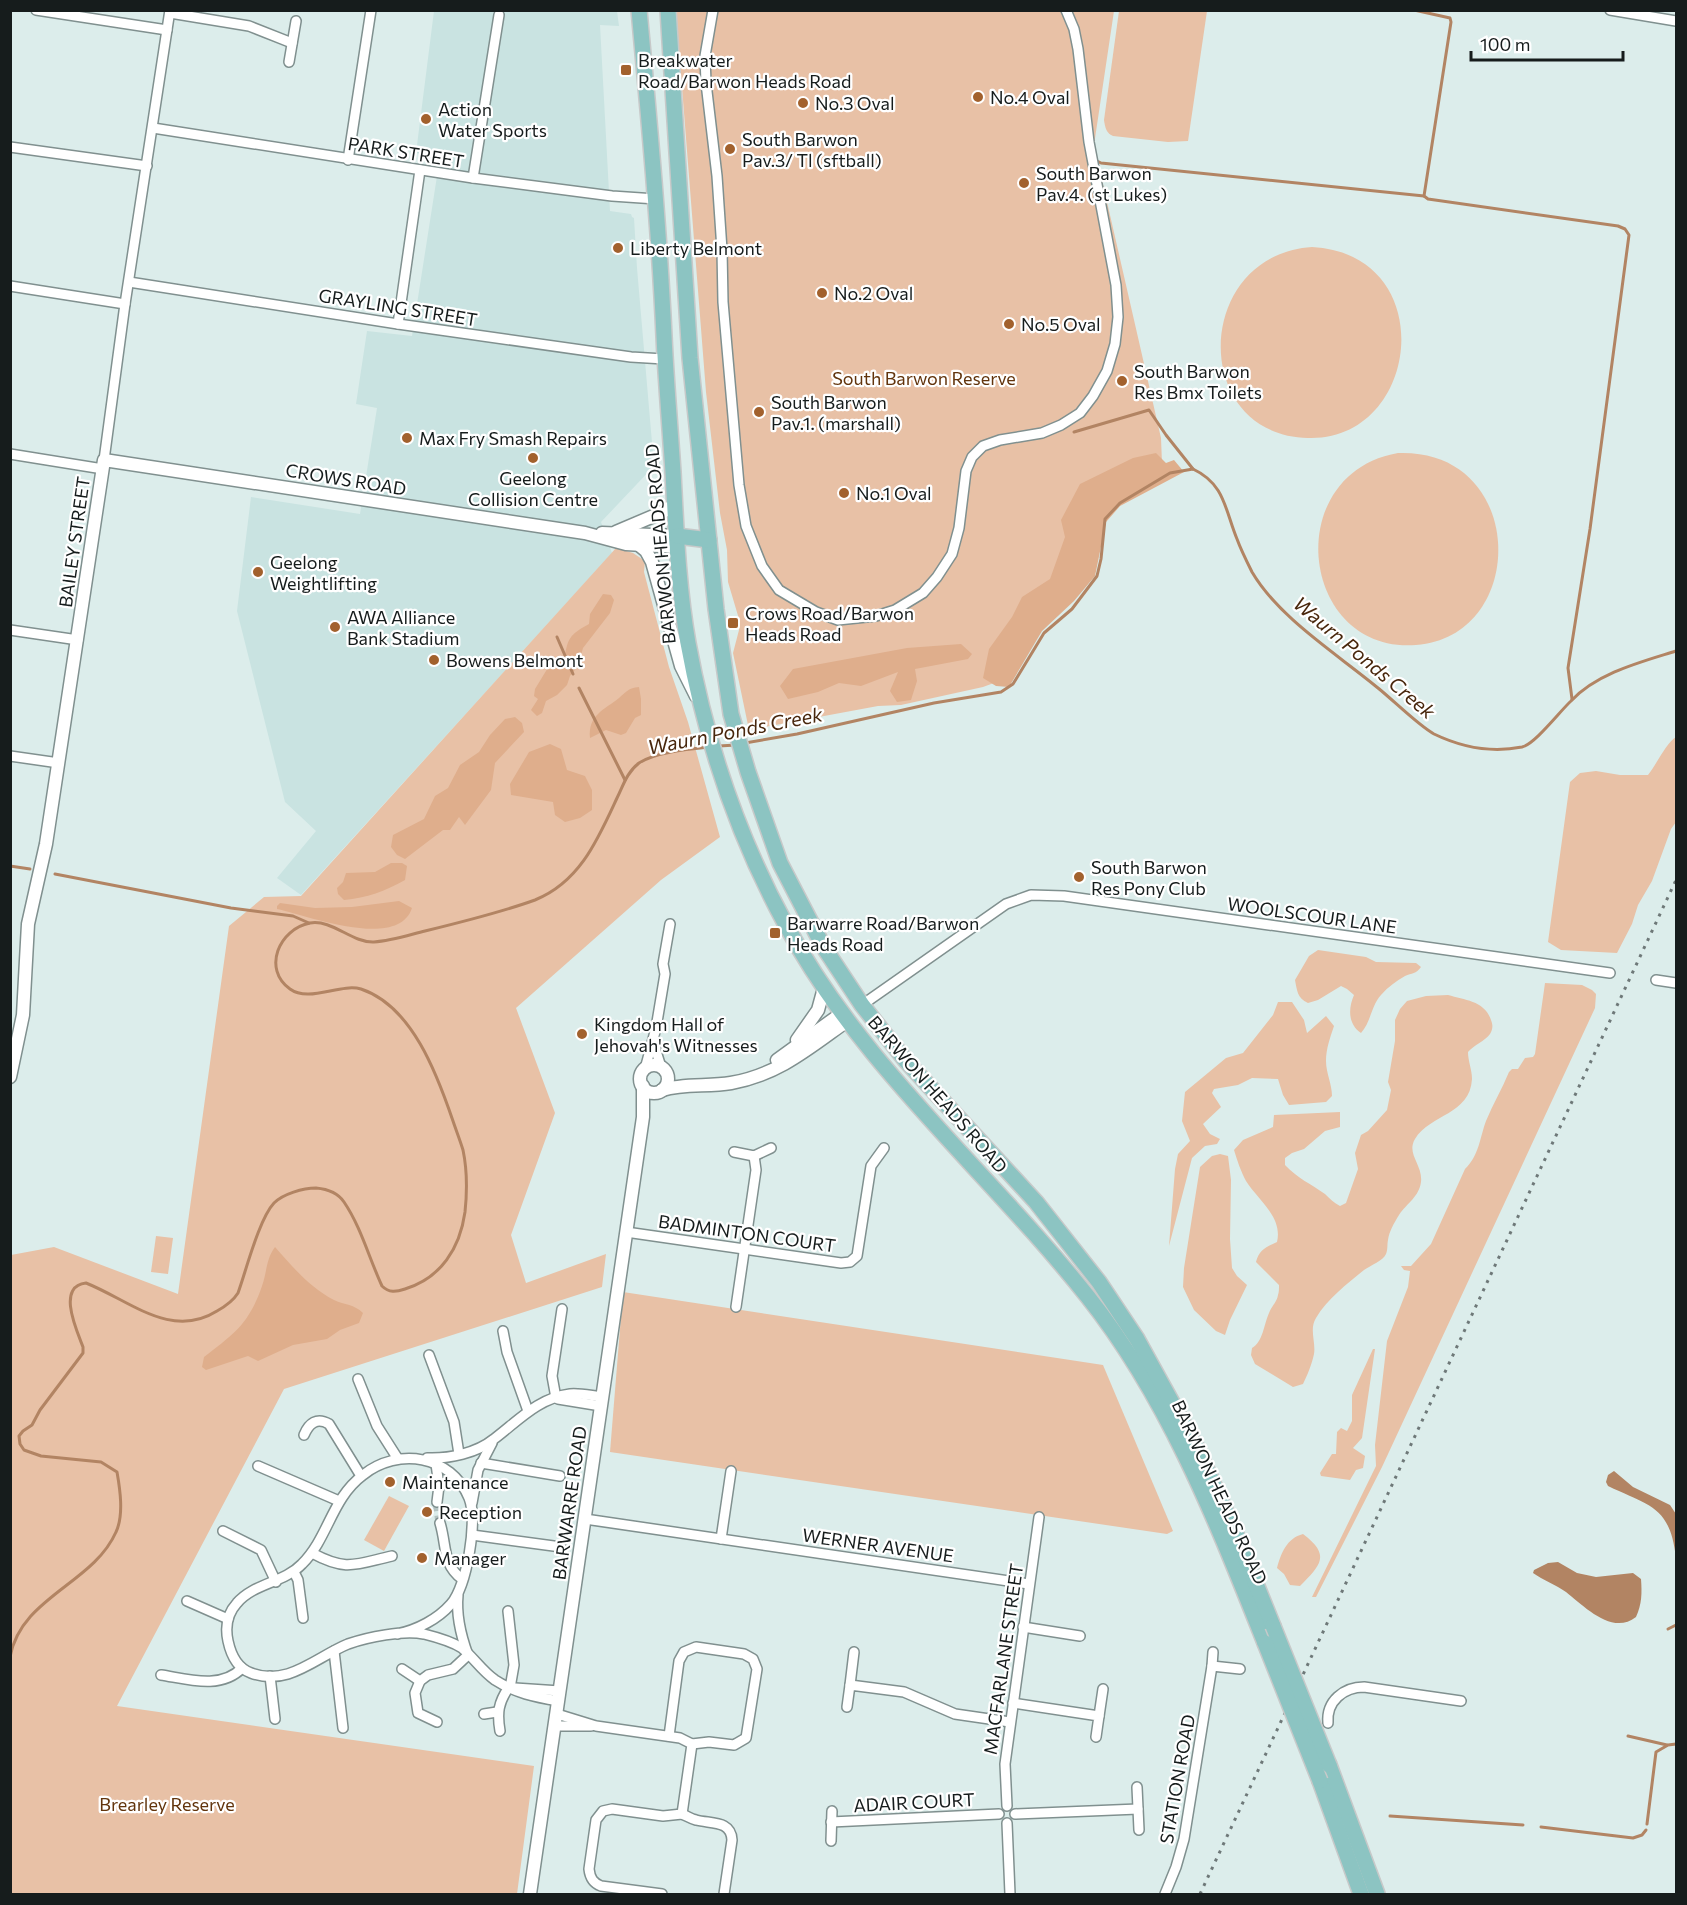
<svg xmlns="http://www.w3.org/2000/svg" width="1687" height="1905" font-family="Commissioner,sans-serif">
<rect width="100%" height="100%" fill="#dcedeb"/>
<polygon fill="#c9e3e1" points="434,11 617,11 619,26 600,25 610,211 631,214 632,217 634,218 637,268 654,466 601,522 612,553 301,895 277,878 316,831 285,802 237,611 251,497 360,514 377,408 356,404 367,331 412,336 440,157 416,153"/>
<g fill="#e8c1a6">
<polygon points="676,11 1114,11 1094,145 1161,438 1162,463 1115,496 1002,680 983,687 901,705 878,706 749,730 733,653 739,630 739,619 728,582 727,550 720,513 706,392"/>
<path d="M 1119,11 L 1207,11 L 1188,141 L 1168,142 L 1113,136 C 1106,133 1105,127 1104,120 Z"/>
<path d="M 1312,247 C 1442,254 1421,442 1308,438 C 1189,435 1193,255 1312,247 Z"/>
<path d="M 1398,453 C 1527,448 1530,636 1416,645 C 1300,654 1279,474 1398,453 Z"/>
<polygon points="616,548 633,553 645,561 644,572 669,667 688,722 720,837 661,880 516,1008 555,1113 511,1235 526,1283 606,1254 602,1287 284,1389 117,1706 534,1766 517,1894 11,1894 11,1255 54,1247 178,1294 229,926 264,897 301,896"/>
<path d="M 1676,737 L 1676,822 L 1671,829 L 1652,881 L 1638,905 L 1632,924 L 1617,953 L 1561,950 L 1548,942 L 1570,782 L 1580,773 L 1596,771 L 1620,775 L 1648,775 C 1656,765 1667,742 1676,737 Z"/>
<path d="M 1318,950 L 1366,957 L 1376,962 L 1416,963 L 1421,967 C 1416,974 1412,973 1405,976 C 1396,981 1388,987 1381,995 C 1371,1006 1371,1022 1361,1033 C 1348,1024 1348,1009 1354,995 L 1347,989 L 1341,986 L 1318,1000 L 1308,1003 C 1297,998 1297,990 1295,980 L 1309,956 Z"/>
<path d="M 1545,983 L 1582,985 L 1592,990 L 1596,994 L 1595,1008 L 1382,1467 L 1316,1597 L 1312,1597 L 1376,1466 L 1375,1445 L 1387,1341 L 1408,1287 L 1410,1271 L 1404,1270 L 1401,1266 L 1411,1266 L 1431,1244 L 1465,1169 C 1479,1156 1480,1137 1486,1121 C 1493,1104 1502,1089 1509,1072 L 1512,1069 L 1518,1069 L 1525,1058 L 1533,1057 L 1535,1054 Z"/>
<path d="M 1448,995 C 1465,1000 1485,1001 1491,1020 C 1493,1025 1493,1029 1490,1034 C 1485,1041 1474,1045 1468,1052 C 1468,1061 1472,1070 1472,1079 C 1470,1115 1430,1114 1415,1139 C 1406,1154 1423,1165 1421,1182 C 1419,1197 1407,1203 1399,1215 C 1394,1223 1389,1232 1388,1240 C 1387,1245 1388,1249 1386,1254 C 1383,1261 1371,1265 1364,1270 C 1347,1284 1327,1299 1316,1318 C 1309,1329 1316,1342 1314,1354 C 1312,1364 1307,1376 1303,1384 L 1293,1387 L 1255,1364 L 1251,1355 L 1252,1348 C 1263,1342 1264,1324 1269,1313 C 1271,1307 1277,1302 1278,1295 C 1279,1292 1279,1289 1279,1285 L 1256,1262 C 1259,1250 1266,1247 1277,1242 C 1283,1217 1258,1200 1246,1181 C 1241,1172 1237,1160 1234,1150 L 1243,1140 L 1273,1127 L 1274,1115 L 1340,1112 L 1340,1127 L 1325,1131 L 1304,1149 L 1292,1153 L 1285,1158 L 1285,1165 C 1297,1178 1311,1184 1325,1194 C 1330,1199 1334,1203 1340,1206 L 1346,1203 L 1358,1169 L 1355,1153 L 1361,1135 L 1368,1131 L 1387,1110 L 1391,1090 L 1388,1082 L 1395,1041 L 1395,1020 L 1400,1009 L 1407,1001 L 1426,996 Z"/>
<path d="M 1278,1002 L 1292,1002 L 1304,1020 L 1307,1033 L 1326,1016 L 1334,1026 C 1330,1038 1326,1049 1326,1061 C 1326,1073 1332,1084 1332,1096 L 1326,1102 L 1289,1105 L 1283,1095 L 1278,1079 L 1252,1078 L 1238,1085 L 1214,1089 L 1212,1093 L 1221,1107 L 1203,1124 L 1210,1134 L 1220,1139 L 1217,1144 L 1205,1146 L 1192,1158 L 1169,1246 L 1175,1169 L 1178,1154 L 1190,1141 L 1182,1121 L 1185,1092 L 1226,1058 L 1243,1053 L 1273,1015 Z"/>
<polygon points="1220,1154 1228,1156 1231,1180 1230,1239 1232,1268 1237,1276 1247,1285 1230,1320 1225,1335 1216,1331 1194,1310 1183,1287 1184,1268 1200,1167 1212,1156"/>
<polygon points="156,1236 173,1238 168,1274 151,1272"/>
<polygon points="623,1292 1103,1365 1173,1531 1167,1534 610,1452"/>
<polygon points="1373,1349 1375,1349 1362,1438 1353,1448 1365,1456 1363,1468 1356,1470 1350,1480 1321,1476 1320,1473 1332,1454 1336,1454 1337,1432 1341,1428 1347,1431 1352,1421 1352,1395"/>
<polygon points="389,1496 409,1506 384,1551 364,1540"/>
<path d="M 1303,1534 C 1331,1555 1321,1565 1300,1586 L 1290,1585 L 1284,1574 L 1277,1568 C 1281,1553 1287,1538 1303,1534 Z"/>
</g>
<g fill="#dfae8c">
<polygon points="1156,453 1166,463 1174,460 1184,472 1120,506 1106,522 1095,576 1074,601 1042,631 1009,687 996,686 983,678 989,649 1012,617 1022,597 1050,579 1065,537 1061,520 1080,484 1133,458"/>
<path d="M 603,594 L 611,595 L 614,600 L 610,613 L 583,648 L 578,666 L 570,676 L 567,685 L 557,695 L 546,701 L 542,713 L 537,716 L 531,710 L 538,699 L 534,696 L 535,689 L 549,666 L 564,660 C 568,638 569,635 589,624 L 590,614 Z"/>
<polygon points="961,644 972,654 968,659 915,669 917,681 911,700 897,702 890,691 898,672 861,686 839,683 818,692 788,699 780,686 793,669 907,648"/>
<path d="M 639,687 L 641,699 L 641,715 L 635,718 L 626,733 L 621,735 L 606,730 L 590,738 C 588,715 604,710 619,698 C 626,692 628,688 639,687 Z"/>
<polygon points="515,717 522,723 524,732 495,763 491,790 465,825 459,817 450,830 443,830 405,859 397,855 391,847 393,835 424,819 435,796 448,788 460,765 479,752 490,735 505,719"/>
<polygon points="550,744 561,749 567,770 585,776 592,790 592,810 580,818 565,822 555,815 553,802 511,795 510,784 529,752"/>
<path d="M 391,863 L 402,863 L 407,866 L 405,880 C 385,891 367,898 344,900 L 338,894 L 337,888 L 343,882 L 346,873 L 375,872 Z"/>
<path d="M 399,901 L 412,908 C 398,951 306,915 277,909 L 277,906 L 280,903 L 315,908 L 352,907 Z"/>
<path d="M 275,1247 C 293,1267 309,1287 334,1300 C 345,1305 354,1304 363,1313 L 359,1323 L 340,1330 L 327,1339 L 293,1345 L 258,1361 L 248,1356 L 206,1370 L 202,1367 L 204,1357 C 234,1334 249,1324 262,1286 C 267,1272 266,1259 275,1247 Z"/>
</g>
<g fill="#b28463">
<path d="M 1614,1471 L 1633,1487 L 1670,1505 L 1676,1514 L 1676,1558 C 1670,1506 1650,1506 1608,1486 L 1606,1482 L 1608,1475 Z"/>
<path d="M 1558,1562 L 1577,1573 L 1596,1577 L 1633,1573 L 1641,1579 C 1642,1593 1642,1604 1636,1617 C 1612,1636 1584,1606 1566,1592 C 1556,1585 1543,1580 1533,1573 L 1534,1570 L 1548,1563 Z"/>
</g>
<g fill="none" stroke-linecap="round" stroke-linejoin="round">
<g stroke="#b28463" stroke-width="3">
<polyline points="1414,10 1450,18 1451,22 1424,196 1428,199 1618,226 1625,229 1629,235 1590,529 1568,668 1572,699"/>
<polyline points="1097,161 1101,163 1424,196"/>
<polyline points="1074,432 1149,410 1166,435 1193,469"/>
<polyline points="557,637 573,674"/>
<polyline points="579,688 625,780"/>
<path d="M 745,743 L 797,734 L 934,703 L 1001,692 L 1013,684 L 1044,633 L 1072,609 L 1097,576 L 1101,559 L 1105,519 L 1120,503 L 1170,473 L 1193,469 C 1225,484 1225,510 1237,539 C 1241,550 1247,562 1252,572 C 1279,618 1337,654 1378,688 C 1393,700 1419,726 1434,734 C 1461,747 1492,753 1522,747 C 1535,744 1560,711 1571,701 C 1597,673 1641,662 1676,651"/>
<polyline points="719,746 736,745"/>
<polyline points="10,866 30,869"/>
<polyline points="55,874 231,908 293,916 309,923"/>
<polyline points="1668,1629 1676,1625"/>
<path d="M 10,1657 C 21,1597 93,1584 116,1532 C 124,1515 120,1489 117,1472 L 101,1462 L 41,1456 L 24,1450 L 20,1444 L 19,1436 L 23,1431 L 32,1425 L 40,1410 L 83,1353 L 83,1347 C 77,1331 56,1286 86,1283 C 129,1300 171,1340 217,1311 C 226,1306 233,1301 238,1293 C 246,1271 259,1219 274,1203 C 283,1194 303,1188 316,1188 C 327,1189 338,1193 344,1202 C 361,1227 369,1258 382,1286 C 389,1293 396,1292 405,1289 C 441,1278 460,1248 465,1212 C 467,1193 467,1169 463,1150 C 460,1140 456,1130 453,1121 C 437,1074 412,1006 361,989 C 340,983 309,1003 290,989 C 262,969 279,929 310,923 C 332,919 352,943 374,942 C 391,941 409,935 425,931 C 462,922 499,913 535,900 C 580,882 598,839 617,798 C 623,786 627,772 639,763 C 655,752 689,749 709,747"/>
<polyline points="1628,1736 1667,1745"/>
<polyline points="1390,1816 1523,1825"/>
<polyline points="1647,1824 1656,1752 1668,1745 1676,1744"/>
<polyline points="1541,1827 1633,1838 1642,1835 1646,1830"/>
</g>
<polyline stroke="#b4c3c2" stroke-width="9" stroke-dasharray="9 4.5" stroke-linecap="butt" points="437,1502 440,1523"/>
<g stroke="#80908f" stroke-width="12">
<g id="minor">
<polyline points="36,10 167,30"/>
<polyline points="713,10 705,56 706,83 717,176 722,250 723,302 739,485 746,526 762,566 779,590 816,612 838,620 876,616 895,610 923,593 937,577 952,554 959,528 966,471 972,457 983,446 1000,440 1042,433 1061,425 1080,413 1093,396 1107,371 1115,344 1118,317 1116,285 1089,142 1078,49 1074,29 1066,10"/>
<polyline points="1610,10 1676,21"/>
<polyline points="170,13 249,26 292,43"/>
<polyline points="289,62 296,21"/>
<polyline points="153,128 473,178 612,196 656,199"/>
<polyline points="10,147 147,166"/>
<polyline points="348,160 371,10"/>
<polyline points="473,178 499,15"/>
<polyline points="129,282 398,324 631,357 664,359"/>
<polyline points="10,286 125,304"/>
<polyline points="398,324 420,170"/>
<polyline points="10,454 103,469"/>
<polyline points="104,460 125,304 170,10"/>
<polyline points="10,630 78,640"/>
<polyline points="10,756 59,763"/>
<polyline points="1656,980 1676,983"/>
<polyline points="862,1005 1006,904 1031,895 1064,896 1610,973"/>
<polyline points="656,1043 656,1051 661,1067"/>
<polyline points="645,1069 656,1028 665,974 663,964 670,924"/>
<polyline points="734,1152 754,1156 771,1148"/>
<polyline points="626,1232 841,1263 850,1262 857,1256 871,1166 884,1148"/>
<polyline points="736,1307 756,1170 754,1156"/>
<polyline points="503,1331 507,1352 528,1411"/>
<polyline points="429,1355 454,1422 459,1454"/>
<polyline points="358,1379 377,1426 398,1459"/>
<polyline points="556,1398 552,1376 562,1309"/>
<polyline points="558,1399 601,1406"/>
<path d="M 304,1435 C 309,1423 317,1417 329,1424 L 361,1476"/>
<path d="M 427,1458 C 449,1459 477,1453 494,1439 C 518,1421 538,1398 570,1394 C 581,1393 592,1396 603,1397"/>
<polyline points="481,1463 560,1476"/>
<polyline points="436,1464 439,1486 437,1502"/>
<polyline points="258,1466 339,1501"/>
<polyline points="472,1503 478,1470 492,1443"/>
<polyline points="585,1519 1029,1584"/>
<path d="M 440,1523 C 447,1546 442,1564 462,1579"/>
<polyline points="223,1531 261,1550 276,1582"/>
<polyline points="472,1535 561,1547"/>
<polyline points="721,1539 731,1471"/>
<path d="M 312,1553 C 347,1572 356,1564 392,1556"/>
<polyline points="294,1572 298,1580 303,1618"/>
<polyline points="187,1601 228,1619"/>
<polyline points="508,1611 514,1665 510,1688"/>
<polyline points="1023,1627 1080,1636"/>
<path d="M 397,1634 C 417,1630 438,1619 451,1604 C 467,1586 478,1520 469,1498 C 451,1455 398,1447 363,1475 C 331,1499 329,1537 302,1564 C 284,1583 254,1583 237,1603 C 227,1614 225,1627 228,1641 C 231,1655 237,1668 251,1673 C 288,1687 316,1657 348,1644 C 368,1637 403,1630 424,1634 C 436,1637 451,1641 462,1648 C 474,1658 482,1671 495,1680 C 515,1693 535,1697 559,1701"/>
<polyline points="334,1651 343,1728"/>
<polyline points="1212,1666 1213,1652"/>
<polyline points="402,1669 420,1681"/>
<path d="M 161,1675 C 187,1679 221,1690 242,1668"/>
<polyline points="270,1676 275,1719"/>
<polyline points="850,1685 854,1652"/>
<polyline points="515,1688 560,1691"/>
<polyline points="1013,1703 1099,1716 1096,1737"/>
<polyline points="847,1707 850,1685 904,1692 955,1714 1010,1722"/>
<polyline points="484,1714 497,1712"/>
<path d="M 557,1714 L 596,1726 L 680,1738 L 692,1744 L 682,1814 C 687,1816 691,1819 696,1820 C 711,1824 731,1820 732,1840 L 724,1894"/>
<polyline points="1099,1716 1103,1689"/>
<path d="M 437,1722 L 418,1713 L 415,1693 L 420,1681 L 428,1675 L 453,1669 L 468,1655 C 461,1636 456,1615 458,1595"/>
<path d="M 1328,1723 C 1326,1701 1344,1687 1364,1687 L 1461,1701"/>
<polyline points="555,1726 591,1726"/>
<path d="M 500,1731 C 497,1713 498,1703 509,1687"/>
<polyline points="669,1736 679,1661 684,1652 696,1647 744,1654 753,1659 757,1669 746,1738 734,1745 709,1742 692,1744"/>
<polyline points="1137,1787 1139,1830"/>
<polyline points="1007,1806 1005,1764 1039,1517"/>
<polyline points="1015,1814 1138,1809"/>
<polyline points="831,1822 999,1814"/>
<polyline points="1007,1823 1010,1894"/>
<polyline points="831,1841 832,1811"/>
<path d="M 662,1894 L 601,1886 C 593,1883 590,1878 589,1869 L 596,1820 L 603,1811 L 612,1809 L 663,1816 L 682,1814"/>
<polyline points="1165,1894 1176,1867 1184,1839 1212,1666 1240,1669"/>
</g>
</g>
<g stroke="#80908f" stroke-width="15">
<g id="tertiary">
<polyline points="616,532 663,512 675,504"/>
<polyline points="602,533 677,536"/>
<polyline points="640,546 646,551 652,562 681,666 696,696"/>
<polyline points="797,1040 818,1010 824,988"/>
<polyline points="777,1060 842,1013"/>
<circle cx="654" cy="1079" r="14"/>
<polyline points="10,1077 23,1015 28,924 46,844 104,460 585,533 626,544 678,547"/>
<path d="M 662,1090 C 684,1083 708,1087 731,1083 C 778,1075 809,1048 847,1021"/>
<polyline points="530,1894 643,1117 643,1086"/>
</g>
</g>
<g stroke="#c7c9c9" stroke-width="18">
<g id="primary">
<path d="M 639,10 C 649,119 659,227 664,336 C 666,381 670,426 673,472 C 676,529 678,587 688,643 C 706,742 738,837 786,925 C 862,1067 989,1172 1088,1297 C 1169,1399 1217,1523 1265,1643"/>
<polyline points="668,10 690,358 716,609 731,714 748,772 780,863 823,946 862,1005 906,1061 1036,1202 1099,1282 1137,1339 1197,1448 1236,1534 1273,1626"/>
<polyline points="677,536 709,540"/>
<polyline points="1329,1765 1377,1894"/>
<polyline points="1320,1781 1361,1894"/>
</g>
</g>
<use href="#minor" stroke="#fff" stroke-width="9"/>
<use href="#tertiary" stroke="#fff" stroke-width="12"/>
<use href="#primary" stroke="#8cc4c2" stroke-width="15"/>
<polyline stroke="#6e7878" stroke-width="3" stroke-dasharray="3 6" stroke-linecap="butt" points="1200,1894 1676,880"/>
<g stroke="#c7c9c9" stroke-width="18" stroke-linecap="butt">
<g id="primary-bridge">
<polyline points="1273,1626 1329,1765"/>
<polyline points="1265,1643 1320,1781"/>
</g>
</g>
<use href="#primary-bridge" stroke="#8cc4c2" stroke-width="15"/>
</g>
<g fill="#a2612d" stroke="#fff" stroke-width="2">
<rect x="620" y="64" width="12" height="12" rx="3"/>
<circle cx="978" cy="97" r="6"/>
<circle cx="803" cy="103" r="6"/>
<circle cx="426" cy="119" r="6"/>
<circle cx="730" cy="149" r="6"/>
<circle cx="1024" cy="183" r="6"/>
<circle cx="618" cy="248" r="6"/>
<circle cx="822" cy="293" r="6"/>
<circle cx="1009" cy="324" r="6"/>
<circle cx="1122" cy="381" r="6"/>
<circle cx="759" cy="412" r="6"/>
<circle cx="407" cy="438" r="6"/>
<circle cx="533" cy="458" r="6"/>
<circle cx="844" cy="493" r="6"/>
<circle cx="258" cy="572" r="6"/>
<rect x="727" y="617" width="12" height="12" rx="3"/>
<circle cx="335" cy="627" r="6"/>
<circle cx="434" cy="660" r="6"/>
<circle cx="1079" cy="877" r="6"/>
<rect x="769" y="927" width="12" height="12" rx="3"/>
<circle cx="582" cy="1034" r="6"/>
<circle cx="390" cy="1482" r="6"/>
<circle cx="427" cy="1512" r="6"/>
<circle cx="422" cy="1558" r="6"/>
</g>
<g text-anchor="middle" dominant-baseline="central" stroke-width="4.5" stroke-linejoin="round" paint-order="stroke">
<g font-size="18" fill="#161c1c" stroke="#fff" text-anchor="start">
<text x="638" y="60">Breakwater<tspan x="638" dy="21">Road/Barwon Heads Road</tspan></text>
<text x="990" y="97">No.4 Oval</text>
<text x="815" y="103">No.3 Oval</text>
<text x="438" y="109">Action<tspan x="438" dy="21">Water Sports</tspan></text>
<text x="742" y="139">South Barwon<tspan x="742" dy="21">Pav.3/ Tl (sftball)</tspan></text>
<text x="1036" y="173">South Barwon<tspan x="1036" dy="21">Pav.4. (st Lukes)</tspan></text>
<text x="630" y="248">Liberty Belmont</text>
<text x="834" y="293">No.2 Oval</text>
<text x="1021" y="324">No.5 Oval</text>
<text x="1134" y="371">South Barwon<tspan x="1134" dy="21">Res Bmx Toilets</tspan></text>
<text x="771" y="402">South Barwon<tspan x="771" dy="21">Pav.1. (marshall)</tspan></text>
<text x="419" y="438">Max Fry Smash Repairs</text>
<text x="533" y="478" text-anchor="middle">Geelong<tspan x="533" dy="21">Collision Centre</tspan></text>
<text x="856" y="493">No.1 Oval</text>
<text x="270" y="562">Geelong<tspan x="270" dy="21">Weightlifting</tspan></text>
<text x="745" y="613">Crows Road/Barwon<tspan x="745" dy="21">Heads Road</tspan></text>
<text x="347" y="617">AWA Alliance<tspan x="347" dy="21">Bank Stadium</tspan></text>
<text x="446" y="660">Bowens Belmont</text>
<text x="1091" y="867">South Barwon<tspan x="1091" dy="21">Res Pony Club</tspan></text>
<text x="787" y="923">Barwarre Road/Barwon<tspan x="787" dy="21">Heads Road</tspan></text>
<text x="594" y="1024">Kingdom Hall of<tspan x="594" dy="21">Jehovah's Witnesses</tspan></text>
<text x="402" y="1482">Maintenance</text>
<text x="439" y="1512">Reception</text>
<text x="434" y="1558">Manager</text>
</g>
<g font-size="18" fill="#161c1c" stroke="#fff">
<text transform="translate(406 152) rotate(9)">PARK STREET</text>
<text transform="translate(398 307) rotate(9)">GRAYLING STREET</text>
<text transform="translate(346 479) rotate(9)">CROWS ROAD</text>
<text transform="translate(74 542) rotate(-82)">BAILEY STREET</text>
<text transform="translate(660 544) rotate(-95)">BARWON HEADS ROAD</text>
<text transform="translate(1312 915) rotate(8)">WOOLSCOUR LANE</text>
<text transform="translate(938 1094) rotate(49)">BARWON HEADS ROAD</text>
<text transform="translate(747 1233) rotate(8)">BADMINTON COURT</text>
<text transform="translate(1220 1492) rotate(65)">BARWON HEADS ROAD</text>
<text transform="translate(569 1503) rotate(-82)">BARWARRE ROAD</text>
<text transform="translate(878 1545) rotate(8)">WERNER AVENUE</text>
<text transform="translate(1003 1659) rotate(-82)">MACFARLANE STREET</text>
<text transform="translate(1177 1779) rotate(-80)">STATION ROAD</text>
<text transform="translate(914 1802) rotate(-3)">ADAIR COURT</text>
</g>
<g font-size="18" fill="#62340c" stroke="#fff">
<text x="924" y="378">South Barwon Reserve</text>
<text x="167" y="1804">Brearley Reserve</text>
</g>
<g font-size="20" font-style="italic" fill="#48270d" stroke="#fff">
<text transform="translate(1365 657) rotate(40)">Waurn Ponds Creek</text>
<text transform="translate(735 730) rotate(-11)">Waurn Ponds Creek</text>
</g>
</g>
<rect width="1687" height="1905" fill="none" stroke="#161c1c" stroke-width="24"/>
<path d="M1471 51v9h152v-9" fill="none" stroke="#161c1c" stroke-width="3"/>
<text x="1480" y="51" font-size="18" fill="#161c1c" stroke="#ffffff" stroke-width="4.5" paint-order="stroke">100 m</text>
</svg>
